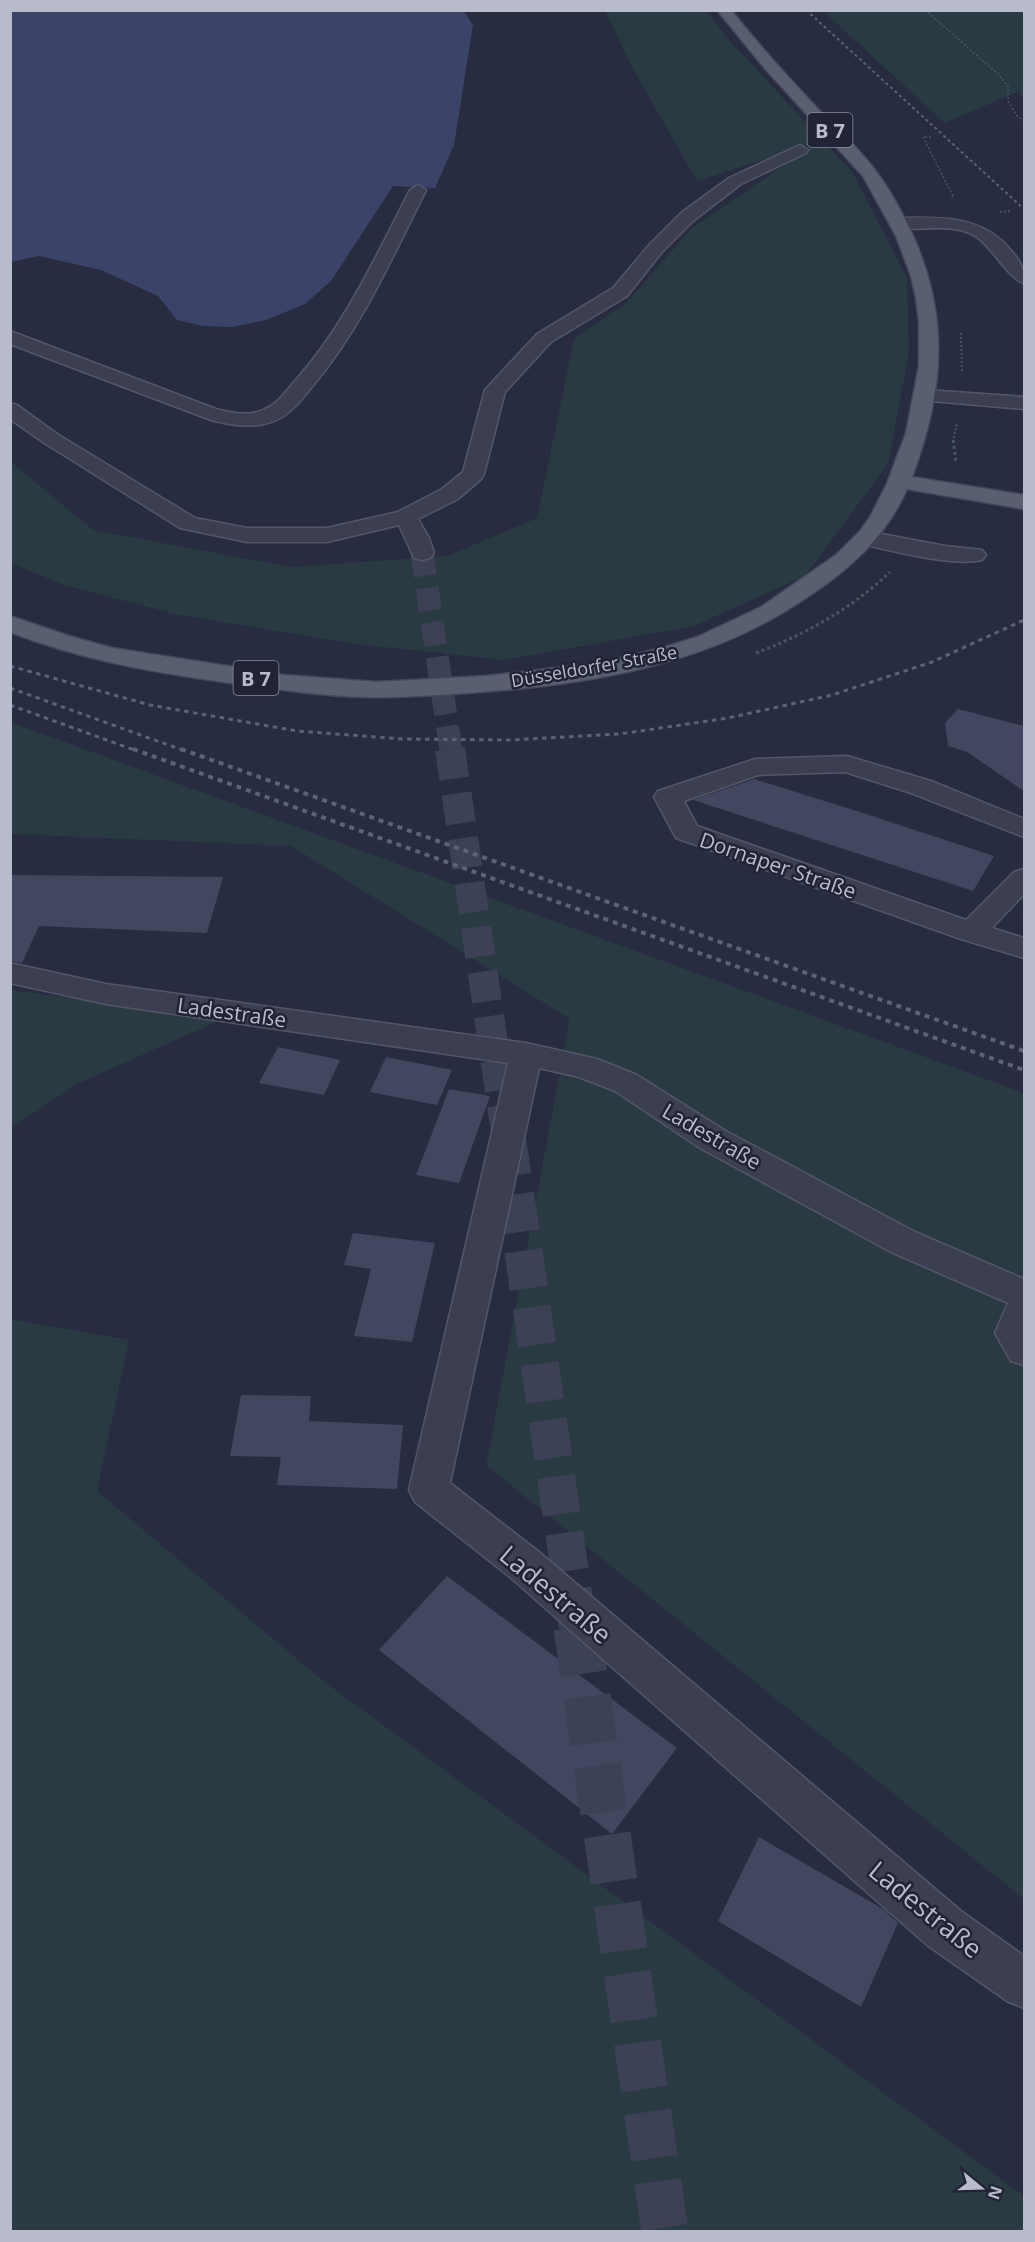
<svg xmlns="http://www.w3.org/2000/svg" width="1035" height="2242" font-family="'Open Sans',sans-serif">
<rect width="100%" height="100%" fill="#272c41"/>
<g fill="#293a42">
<polygon points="605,11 706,11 731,42 853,173 907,278 909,352 888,464 805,576 694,626 504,660 356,644 179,615 64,585 11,563 10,461 93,530 291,567 447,556 537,518 574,339 626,303 692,228 819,142 697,181 633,69"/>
<polygon points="823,11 1024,11 1024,97 1017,92 945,123"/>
<polygon points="10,722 1024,1093 1024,1899 486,1465 570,1019 291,846 11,834"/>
<polygon points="11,990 225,1018 77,1084 11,1128"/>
<polygon points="10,1319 129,1340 97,1491 322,1680 1024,2196 1024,2231 11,2231"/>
</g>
<polygon fill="#3b4468" points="463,10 473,25 454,145 435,188 393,186 331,281 305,304 266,320 232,327 203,326 177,320 158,296 101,270 39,256 11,262 11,11"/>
<g fill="#41475f">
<polygon points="958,709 1024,726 1024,791 967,752 948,746 945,723"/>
<polygon points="754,779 860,812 994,856 973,891 693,800"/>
<polygon points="10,875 223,877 207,933 39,926 22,963 10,961"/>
<polygon points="278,1047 340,1060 324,1095 259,1083"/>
<polygon points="386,1057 452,1070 437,1105 370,1092"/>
<polygon points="449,1089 490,1096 459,1183 416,1175"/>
<polygon points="353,1233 435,1243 412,1342 354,1336 371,1269 344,1265"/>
<polygon points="241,1395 311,1396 309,1421 403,1425 397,1489 277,1485 281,1457 230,1456"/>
<polygon points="447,1576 677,1748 612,1834 379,1650"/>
<polygon points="759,1837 883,1909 898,1923 861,2007 718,1921"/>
</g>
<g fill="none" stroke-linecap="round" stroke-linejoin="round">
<polyline stroke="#3d4156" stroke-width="23" stroke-dasharray="23 12" stroke-linecap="butt" points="422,553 451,751"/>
<polyline stroke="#3d4156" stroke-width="30" stroke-dasharray="30 15" stroke-linecap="butt" points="450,749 507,1139"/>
<polyline stroke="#3d4156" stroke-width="38" stroke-dasharray="38 19" stroke-linecap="butt" points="507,1138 578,1628"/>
<polyline stroke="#3d4156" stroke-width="47" stroke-dasharray="47 23" stroke-linecap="butt" points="577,1627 665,2232"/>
<g stroke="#535768" stroke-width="3">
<g id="minor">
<polygon points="800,145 808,150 806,153 741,184 693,221 662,252 627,296 551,342 505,392 484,474 481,479 458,499 418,519 429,538 434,553 430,558 422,560 414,558 399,525 327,542 247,542 180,528 43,442 10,419 10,403 17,405 57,434 195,518 247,528 327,528 398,512 442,489 463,472 485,390 537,334 613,288 650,244 681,213 729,178"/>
<path d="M 418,185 L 426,190 C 392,258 361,329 311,388 C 303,398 294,410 282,417 C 260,430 234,426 211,420 L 10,344 L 10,331 L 216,409 C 232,413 250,417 265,409 C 278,404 286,391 295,381 C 345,325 376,256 410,190 Z"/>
<path d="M 898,218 C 938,217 979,215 1008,247 C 1019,259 1024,266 1024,283 C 1009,280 992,246 975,236 C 949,221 919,233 892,227 L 889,223 L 892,219 Z"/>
<polygon points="926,390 1024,397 1024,409 919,400 916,396 919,392"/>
<path d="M 866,531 L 945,546 L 982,550 L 986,555 L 982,560 C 953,567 888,550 858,543 L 855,538 L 858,533 Z"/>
<polygon points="847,756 931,781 1024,819 1024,837 911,793 845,772 758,775 684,801 697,826 966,920 1014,872 1024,869 1024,894 992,928 1024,938 1024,958 961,939 676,838 654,797 658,791 755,759"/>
<polygon points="10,963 106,984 526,1043 597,1059 637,1075 724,1130 915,1232 1024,1279 1024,1365 1011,1361 995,1333 1008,1303 891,1252 700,1148 615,1091 579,1077 539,1068 450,1483 539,1552 961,1911 1024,1956 1024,2008 1007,2001 927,1945 511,1578 415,1502 409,1490 508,1063 106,1004 10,983"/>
</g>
</g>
<g stroke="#45485a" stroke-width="3">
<path id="major" d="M 717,10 L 731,10 C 758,44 788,77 818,109 C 836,127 855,145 871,165 C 886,183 898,205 909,227 C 950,313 945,389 912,477 L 1024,495 L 1024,509 L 907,489 C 885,538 850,569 806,598 C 706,666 586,685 467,693 C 433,695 399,698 365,697 C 318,696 270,688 224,682 C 151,672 79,659 10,632 L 10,616 L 69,636 L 112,648 L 284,675 L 377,682 L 486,676 L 598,663 L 662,648 L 697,637 L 761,607 L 836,555 L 860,531 L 870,517 L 886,486 L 906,433 L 919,366 L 919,321 L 916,298 L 911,276 L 896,236 L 863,176 L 767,71 Z"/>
</g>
<g stroke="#47575f" stroke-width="1.5" stroke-dasharray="2 2" stroke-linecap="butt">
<polyline points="925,10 998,74 1008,86 1008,101 1017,116 1024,121"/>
<polyline points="931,137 923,137 953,196"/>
</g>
<g stroke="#47575f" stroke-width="2" stroke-dasharray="2 2" stroke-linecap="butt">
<polyline points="952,195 954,199"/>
<polyline points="1000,212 1012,211"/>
<polyline points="961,333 962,373"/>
<polyline points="953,442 957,422"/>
</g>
<g stroke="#47575f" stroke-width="3" stroke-dasharray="3 3" stroke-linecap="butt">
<polyline points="953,440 956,462"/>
<path d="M 756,653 C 806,634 851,609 890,572"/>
</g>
<use href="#minor" fill="#3b3f51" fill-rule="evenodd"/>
<use href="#major" fill="#595e71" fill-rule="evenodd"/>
<polyline stroke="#5d6278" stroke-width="2" stroke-dasharray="3 3" stroke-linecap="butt" points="806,10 1024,209"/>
<g stroke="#5d6278" stroke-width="3" stroke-dasharray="4.5 4.5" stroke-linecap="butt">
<polyline points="10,666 150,705 297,731 403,739 511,740 620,734 728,718 832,695 932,662 1024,620"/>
<polyline points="10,688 185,751"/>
<polyline points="10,705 137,751"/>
</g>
<g stroke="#5d6278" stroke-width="4" stroke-dasharray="5 5" stroke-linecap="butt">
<polyline points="133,749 1024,1070"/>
<polyline points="181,749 1024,1051"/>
</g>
</g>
<g text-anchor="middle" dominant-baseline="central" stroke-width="5" stroke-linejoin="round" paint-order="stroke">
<g font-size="18" fill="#b8bbcb" stroke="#202436">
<text transform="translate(594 666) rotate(-10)">Düsseldorfer Straße</text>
</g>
<g fill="#202436" stroke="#8a8e9e" stroke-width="1.5">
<rect x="807.5" y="113" width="45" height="34" rx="4.5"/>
<rect x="233.5" y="661" width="45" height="34" rx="4.5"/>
</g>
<g font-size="20" font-weight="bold" fill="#b8bbcb">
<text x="830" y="130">B 7</text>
<text x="256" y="678">B 7</text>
</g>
<g font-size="21" fill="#b8bbcb" stroke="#202436">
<text transform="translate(778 865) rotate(19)">Dornaper Straße</text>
<text transform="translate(232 1012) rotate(8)">Ladestraße</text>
<text transform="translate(712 1136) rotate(30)">Ladestraße</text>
</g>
<g font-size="26" fill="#b8bbcb" stroke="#202436">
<text transform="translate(556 1594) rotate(40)">Ladestraße</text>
<text transform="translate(926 1909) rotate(39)">Ladestraße</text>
</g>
</g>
<rect width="1035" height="2242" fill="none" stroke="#b8bbcb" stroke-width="24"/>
<g transform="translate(981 2188) rotate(109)" stroke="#202436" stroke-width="4.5" paint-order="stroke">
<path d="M0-4.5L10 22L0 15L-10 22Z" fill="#b8bbcb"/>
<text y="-9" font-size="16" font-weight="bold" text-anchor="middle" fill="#b8bbcb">N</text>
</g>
</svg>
